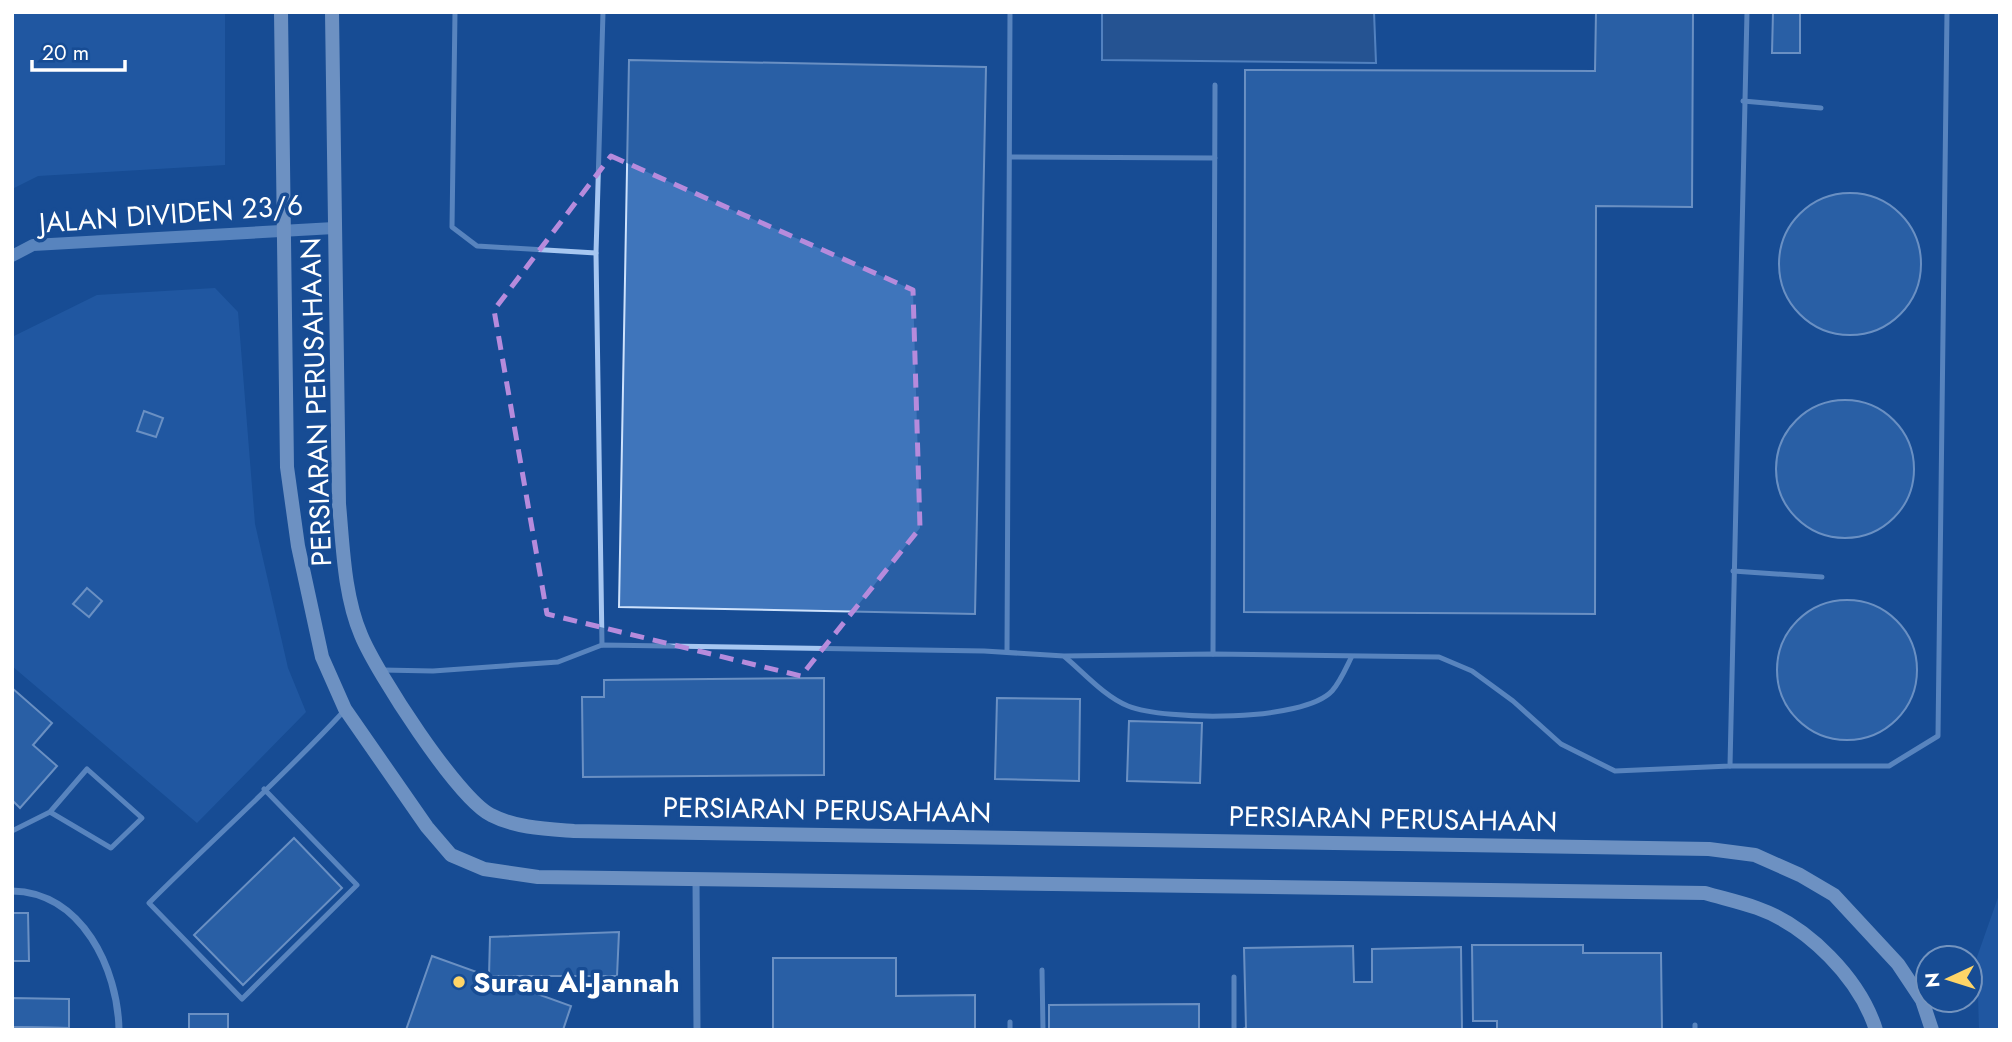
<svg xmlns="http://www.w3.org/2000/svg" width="2012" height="1042" font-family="Jost,sans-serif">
<rect width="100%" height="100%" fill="#174c94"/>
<g fill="#2a65b2">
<polygon points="12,12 225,12 225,165 38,176 12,189"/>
<polygon points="215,288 238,312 255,524 288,668 306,712 197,823 12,666 12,337 97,295"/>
<polygon points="2000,892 2000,1030 1979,1030 1977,957"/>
</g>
<polygon fill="#365c91" stroke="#99c2f3" stroke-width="2" points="1102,12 1374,12 1376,63 1102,60"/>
<g fill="#3f75bb" stroke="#cee2fc" stroke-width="2">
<polygon points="1596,12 1693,12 1692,207 1596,206 1595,614 1244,612 1245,70 1595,71"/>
<polygon points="1773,12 1800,12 1800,53 1772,53"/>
<polygon points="629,60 986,67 975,614 619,607"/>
<circle cx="1850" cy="264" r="71"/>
<circle cx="1845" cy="469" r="69"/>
<polygon points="144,411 163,418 156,437 137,431"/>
<polygon points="87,588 102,601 89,617 73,604"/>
<circle cx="1847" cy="670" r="70"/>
<polygon points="824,678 824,775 583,777 582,697 604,697 604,680"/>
<polygon points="12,688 52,723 33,745 57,766 20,808 12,800"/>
<polygon points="997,698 1080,699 1079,781 995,779"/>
<polygon points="1129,721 1202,723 1200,783 1127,781"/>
<polygon points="294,838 342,888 243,985 194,935"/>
<polygon points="12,913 28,913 29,961 12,961"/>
<polygon points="619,932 617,976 489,976 490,937"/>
<polygon points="1472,945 1583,945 1583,953 1661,953 1662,1030 1497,1030 1497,1021 1473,1021"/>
<polygon points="1353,946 1354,982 1372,982 1372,949 1461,947 1462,1030 1240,1030 1246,1028 1244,948"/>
<polygon points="432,956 571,1006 563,1030 406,1030"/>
<polygon points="773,958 896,958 896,996 975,995 975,1030 773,1030"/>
<polygon points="12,998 69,999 69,1028 12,1027"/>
<polygon points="1199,1004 1199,1030 1049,1030 1049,1005"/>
<rect x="189" y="1014" width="39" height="16"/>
<polygon points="12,1027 69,1028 69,1030 12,1030"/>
</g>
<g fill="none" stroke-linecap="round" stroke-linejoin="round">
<g stroke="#a7c7f1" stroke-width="5">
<polyline points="455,12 452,227 477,246 596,253"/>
<polyline points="1743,101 1821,108"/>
<polyline points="1010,157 1215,158"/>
<polyline points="1733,571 1822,577"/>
<polyline points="602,645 596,253 603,12"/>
<polyline points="1007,652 1010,12"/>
<polyline points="1213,654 1215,85"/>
<path d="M 1065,657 C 1083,672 1105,697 1128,706 C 1166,721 1303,722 1332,691 C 1340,682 1346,668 1351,658"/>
<polyline points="382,670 433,671 558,662 602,645 984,651 1064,656 1213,654 1439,657 1472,671 1513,701 1561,744 1615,771 1730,766 1747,12"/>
<polyline points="1730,766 1889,766 1938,736 1947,12"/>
<path d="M 264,789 L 357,885 L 242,999 L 149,903 C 213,839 282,778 343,712"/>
<polyline points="12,831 50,812 87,769 142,818 111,848 50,812"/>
<polyline points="1042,970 1043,1030"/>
<polyline points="1234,977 1234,1030"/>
<polyline points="1010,1022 1010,1030"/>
<polyline points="1695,1030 1695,1025"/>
</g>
<g stroke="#a7c7f1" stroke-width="7">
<polyline points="696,879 697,1030"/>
<path d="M 12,891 C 82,892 118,969 119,1030"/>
</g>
<polyline stroke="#a7c7f1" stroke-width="12" points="12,256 33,245 334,228"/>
<g stroke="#d5e5fb" stroke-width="14">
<path d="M 281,12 L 287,467 L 298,546 L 322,657 L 345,709 L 427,827 L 451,855 L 484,869 L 538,877 L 1705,893 C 1722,898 1740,902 1757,908 C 1808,926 1860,979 1876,1030"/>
<path d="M 332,12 L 339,504 C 343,547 344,595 361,635 C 376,672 458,799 491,815 C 516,828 547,829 574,831 L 1709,849 L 1755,855 L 1800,875 L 1834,895 L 1898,964 L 1922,1000 L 1932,1030"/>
</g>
</g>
<path d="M0 0H2012V1042H0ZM 611,156 L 913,290 L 920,528 L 801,676 L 547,614 L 494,310 Z" fill="#174c94" fill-opacity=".55" fill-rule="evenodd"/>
<path fill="none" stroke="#b68bdc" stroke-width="5" stroke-dasharray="14 9" stroke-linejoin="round" d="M 611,156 L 913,290 L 920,528 L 801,676 L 547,614 L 494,310 Z"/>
<circle fill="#ffd567" stroke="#174c94" stroke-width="2.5" cx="459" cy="982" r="7"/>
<g text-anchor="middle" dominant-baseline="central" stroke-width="7" stroke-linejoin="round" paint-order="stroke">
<g font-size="28" fill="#fff" stroke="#174c94">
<text transform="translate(171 214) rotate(-4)">JALAN DIVIDEN 23/6</text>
<text transform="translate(316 402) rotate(-92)">PERSIARAN PERUSAHAAN</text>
<text transform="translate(827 810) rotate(1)">PERSIARAN PERUSAHAAN</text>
<text transform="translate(1393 819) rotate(1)">PERSIARAN PERUSAHAAN</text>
</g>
<g font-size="28" font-weight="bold" fill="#fff" stroke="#174c94" text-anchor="start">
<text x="473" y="982">Surau Al-Jannah</text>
</g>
</g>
<rect width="2012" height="1042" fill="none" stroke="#ffffff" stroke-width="28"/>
<g transform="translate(1949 979) rotate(266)"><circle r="33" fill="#174c94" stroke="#7494bf" stroke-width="2"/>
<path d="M0-5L12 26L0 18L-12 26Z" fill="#ffd567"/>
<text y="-10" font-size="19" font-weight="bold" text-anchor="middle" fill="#ffffff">N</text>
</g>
<path d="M32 60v10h93v-10" fill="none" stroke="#ffffff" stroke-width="3.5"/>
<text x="42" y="60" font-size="21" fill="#ffffff" stroke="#174c94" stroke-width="5" paint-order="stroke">20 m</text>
</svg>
